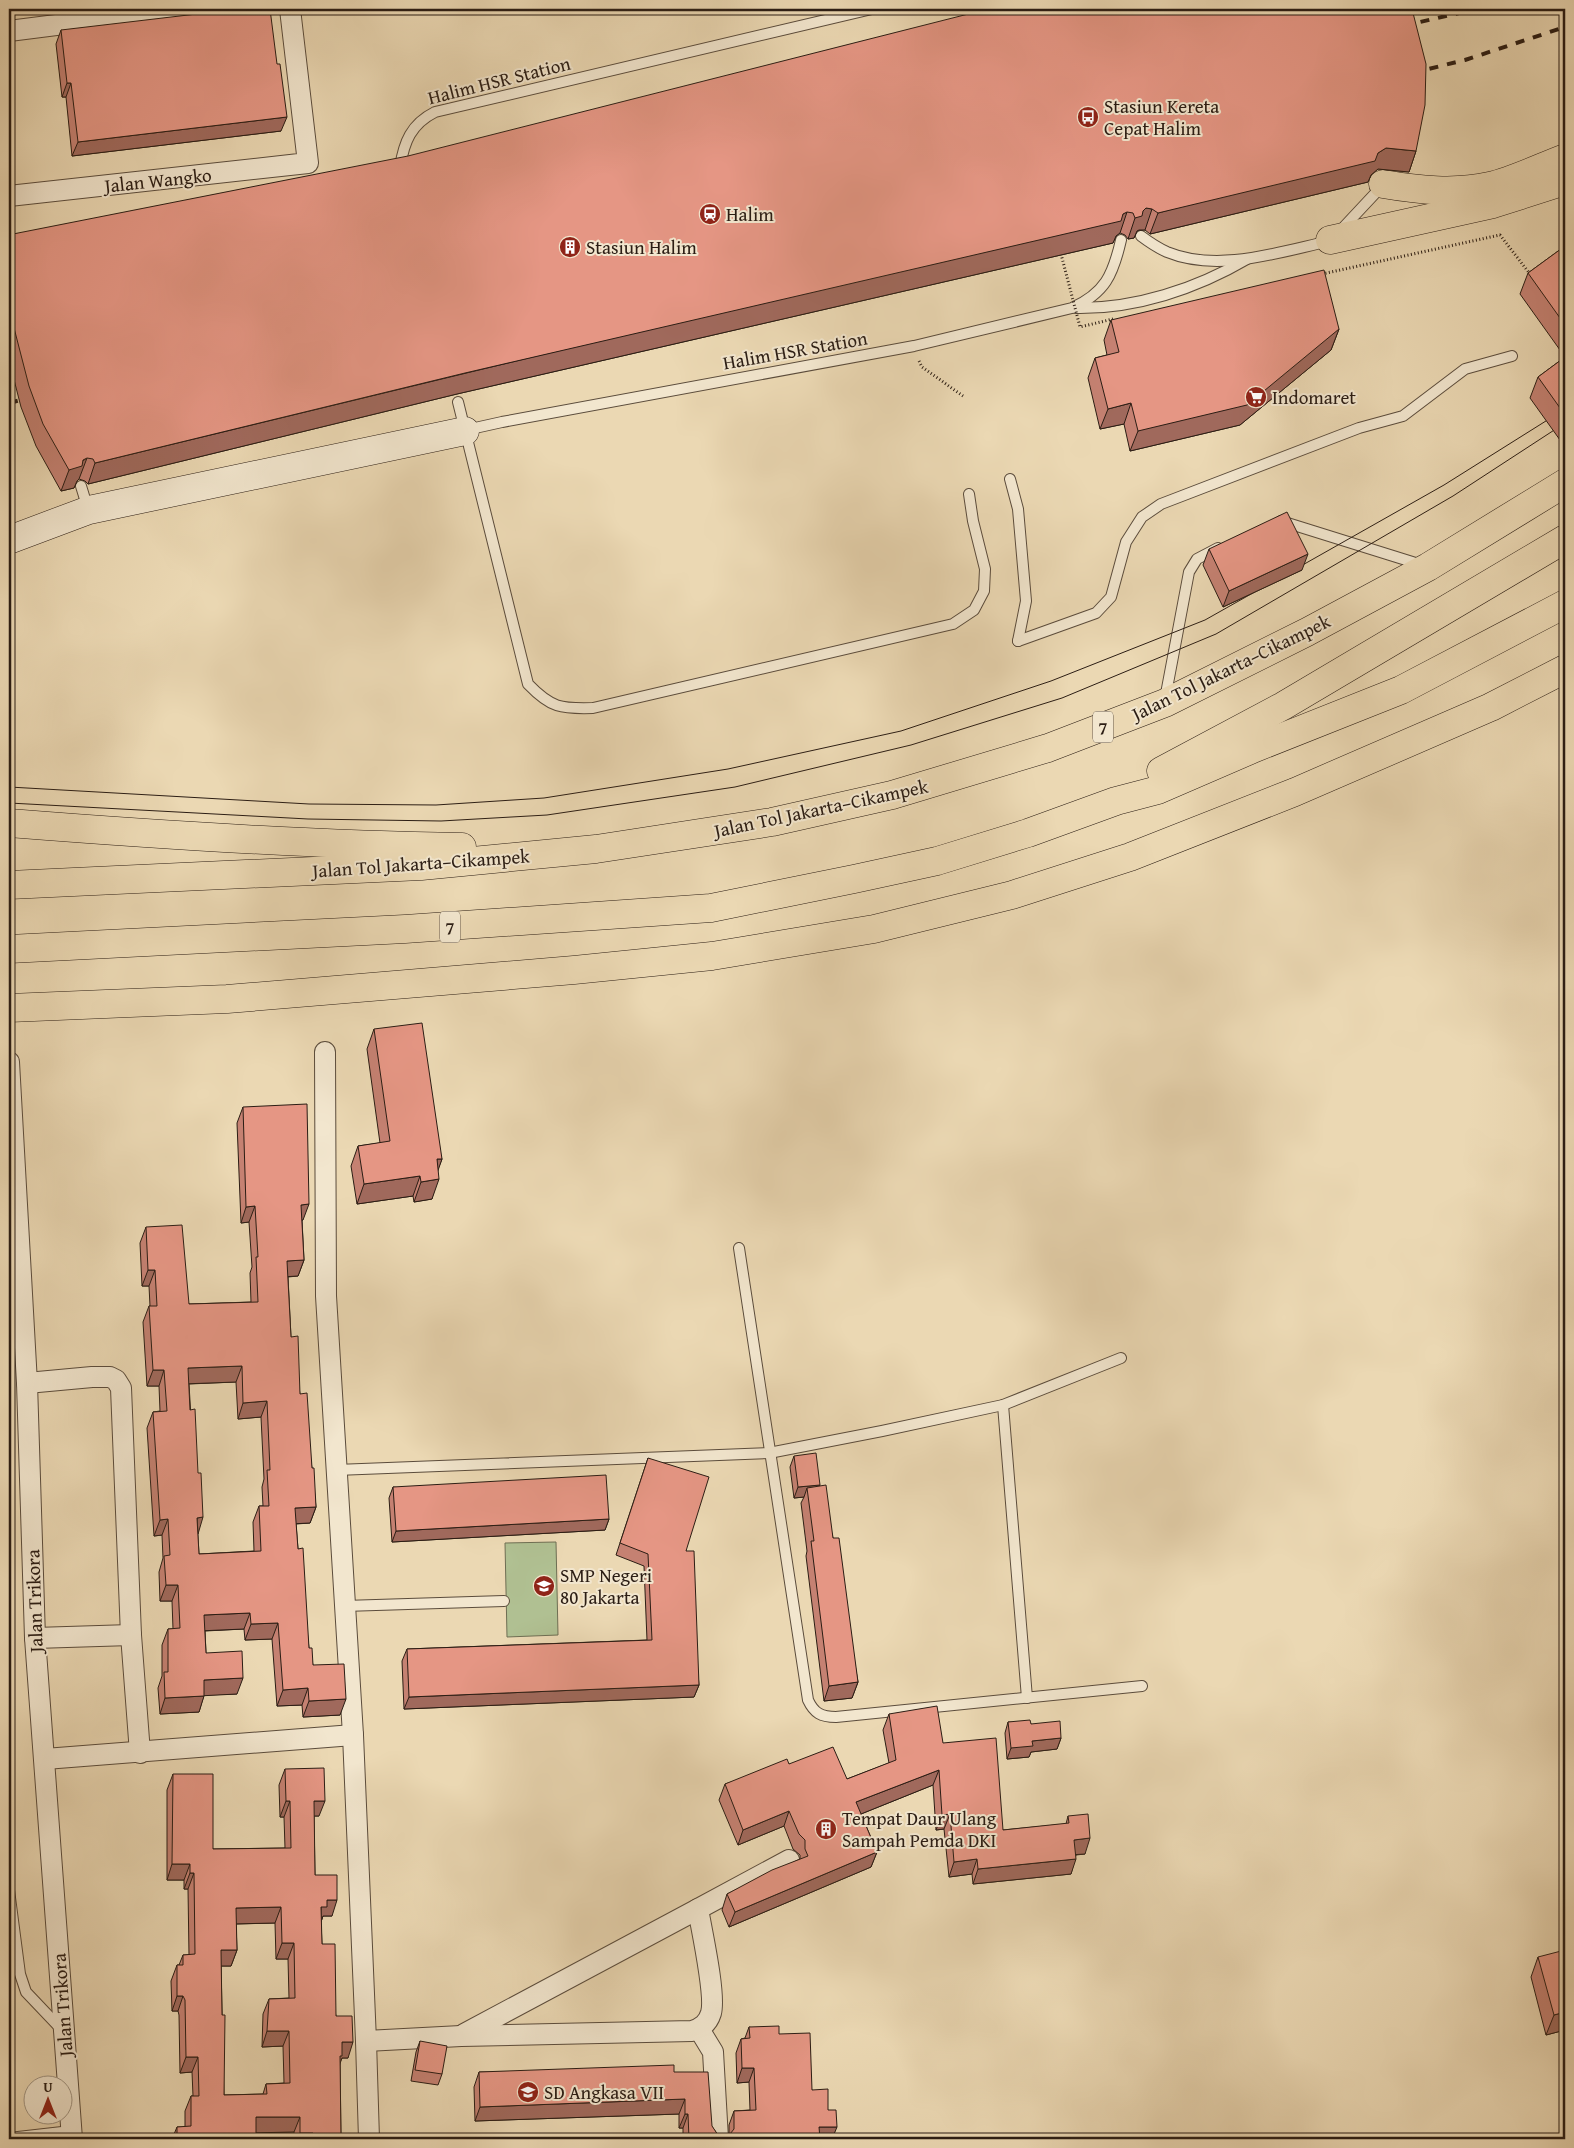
<svg xmlns="http://www.w3.org/2000/svg" width="1574" height="2148" font-family="'Gentium Book Plus',serif">
<rect width="100%" height="100%" fill="#ebd8b3"/>
<filter id="stains"><feTurbulence type="fractalNoise" baseFrequency=".004" numOctaves="4"/><feColorMatrix values="0 0 0 0 .2 0 0 0 0 .09 0 0 0 0 .02 0 0 0 .5 -.17"/></filter>
<radialGradient id="worn" r=".72"><stop offset=".6" stop-color="#630" stop-opacity="0"/><stop offset="1" stop-color="#630" stop-opacity=".3"/></radialGradient>
<polygon fill="#b0c092" stroke="#6e6e53" points="556,1542 558,1635 507,1637 505,1543"/>
<g fill="none" stroke-linecap="round" stroke-linejoin="round">
<g stroke="#5b4c3c" stroke-width="12">
<g id="lane">
<path d="M 400,167 C 404,142 411,124 435,112 L 872,9"/>
<polyline points="1340,231 1383,185"/>
<path d="M 1141,236 C 1149,242 1158,248 1167,252 C 1218,273 1279,252 1330,241"/>
<path d="M 1076,308 C 1135,309 1196,289 1247,259"/>
<path d="M 458,402 L 528,684 C 551,708 561,709 593,708 L 953,624 L 974,610 L 984,591 L 985,569 L 973,521 L 969,494"/>
<path d="M 466,430 L 502,422 L 914,346 L 1072,308 C 1105,293 1113,275 1121,240"/>
<polyline points="1010,479 1018,509 1026,601 1018,641"/>
<polyline points="81,486 88,509"/>
<polyline points="1281,521 1422,565"/>
<polyline points="1018,641 1096,613 1111,597 1126,542 1142,517 1161,504 1359,428 1403,416 1465,369 1512,356"/>
<polyline points="1165,699 1189,572 1197,559 1218,548"/>
<path d="M 739,1248 L 808,1700 C 814,1713 821,1717 836,1717 L 1142,1686"/>
<polyline points="1003,1405 1027,1698"/>
<polyline points="336,1470 769,1453 882,1431 1003,1405 1121,1358"/>
<polyline points="344,1606 504,1601"/>
<polyline points="9,1890 20,1974 26,1992 63,2031"/>
<polyline points="9,2138 71,2131"/>
</g>
</g>
<g stroke="#5b4c3c" stroke-width="22">
<g id="street">
<polyline points="9,31 182,9"/>
<polyline points="9,196 308,163 290,9"/>
<polyline points="325,1052 326,1296 353,1735 366,2041 369,2139"/>
<polyline points="9,1062 27,1383 35,1638 72,2139"/>
<polyline points="27,1383 92,1377 110,1377 116,1380 121,1388 131,1635 140,1753"/>
<polyline points="35,1638 131,1635"/>
<polyline points="45,1759 353,1735"/>
<polyline points="699,2029 713,2052 718,2139"/>
<polyline points="464,2034 698,1909"/>
<path d="M 366,2041 L 461,2036 L 692,2031 C 702,2028 708,2023 711,2013 C 716,1995 702,1932 698,1909 L 789,1860"/>
</g>
</g>
<g stroke="#2b1d14" stroke-width="29">
<polyline id="secondary" points="9,540 89,510 465,431"/>
</g>
<g stroke="#2b1d14" stroke-width="29">
<g id="highway">
<path d="M 1383,184 C 1418,190 1455,194 1490,186 C 1515,180 1541,167 1565,158"/>
<polyline points="1330,240 1493,204 1565,181"/>
<polyline points="1161,771 1283,706 1565,539"/>
<path d="M 9,823 C 160,835 311,845 462,847"/>
<polyline points="9,885 421,866 596,849 772,822 892,795 1048,748 1165,703 1307,632 1428,567 1565,483"/>
<polyline points="9,949 405,929 711,908 854,879 937,861 1028,833 1116,801 1158,790 1255,748 1401,690 1565,604"/>
<polyline points="9,1008 227,999 574,970 712,956 874,929 1012,895 1130,857 1295,792 1491,707 1565,669"/>
</g>
</g>
<polyline stroke="#2b1d14" stroke-width="3" stroke-dasharray="1 2.5" stroke-linecap="butt" points="919,361 922,367 963,396"/>
<use href="#lane" stroke="#f2e6ce" stroke-width="10"/>
<use href="#street" stroke="#f2e6ce" stroke-width="20"/>
<use href="#secondary" stroke="#f2e6ce" stroke-width="28"/>
<use href="#highway" stroke="#ebd8b3" stroke-width="28"/>
<g stroke="#2b1d14" stroke-width="1">
<polyline points="1292,571 1444,485 1565,409"/>
<polyline points="9,787 309,804 436,805 544,798 728,769 901,731 1051,681 1205,620 1260,589"/>
<polyline points="9,803 308,819 441,821 547,815 735,787 911,745 1062,698 1216,634 1453,496 1565,423"/>
</g>
<g stroke="#2b1d14" stroke-width="4" stroke-dasharray="9 9" stroke-linecap="butt">
<polyline points="1403,26 1476,9"/>
<polyline points="1412,73 1465,60 1565,27"/>
<polyline points="9,403 32,397"/>
</g>
<g stroke="#2b1d14" stroke-width="3" stroke-dasharray="1 2.5" stroke-linecap="butt">
<polyline points="1061,254 1080,327 1113,319"/>
<polyline points="1322,274 1500,235 1530,274"/>
</g>
</g>
<g fill="#c58172" stroke="#2b1d14" fill-rule="evenodd">
<polygon points="61,30 281,131 72,156 66,97 62,97 56,44"/>
<polygon points="1416,151 1409,172 1378,169 1371,175 1368,182 1150,234 1145,230 1139,230 1137,231 1134,238 1128,239 1125,235 1120,233 1116,236 1113,243 457,394 88,484 85,481 79,479 77,481 74,488 61,491 36,446 21,407 9,360 9,247 13,234"/>
<polygon points="1565,246 1565,447 1530,398 1538,377 1565,357 1520,294 1528,273"/>
<polygon points="1111,320 1339,329 1331,350 1240,425 1130,451 1124,424 1100,429 1088,378 1095,358 1107,355 1104,340"/>
<polygon points="1209,549 1302,570 1223,607 1203,565"/>
<polygon points="374,1029 442,1159 438,1169 432,1199 414,1202 413,1196 357,1204 351,1166 358,1146 380,1143 367,1049"/>
<path d="M 243,1107 L 303,1220 L 302,1220 L 304,1260 L 298,1276 L 288,1277 L 291,1337 L 300,1394 L 312,1468 L 316,1507 L 310,1523 L 296,1524 L 298,1549 L 309,1648 L 313,1665 L 340,1715 L 303,1717 L 302,1705 L 277,1706 L 272,1639 L 245,1640 L 244,1629 L 205,1631 L 206,1653 L 237,1694 L 204,1695 L 199,1712 L 160,1714 L 158,1688 L 162,1676 L 162,1645 L 168,1629 L 173,1629 L 172,1601 L 160,1601 L 159,1572 L 163,1558 L 162,1535 L 154,1536 L 147,1428 L 153,1412 L 160,1411 L 159,1386 L 147,1386 L 143,1322 L 149,1306 L 150,1306 L 149,1286 L 142,1286 L 140,1243 L 146,1227 L 189,1304 L 251,1302 L 250,1273 L 252,1267 L 249,1222 L 241,1223 L 237,1123 ZM 236,1382 L 238,1419 L 261,1417 L 264,1479 L 262,1487 L 263,1506 L 259,1506 L 253,1522 L 254,1551 L 199,1554 L 189,1384 Z"/>
<polygon points="794,1456 819,1486 833,1538 858,1682 852,1698 824,1701 806,1556 807,1551 801,1503 804,1497 794,1498 790,1467"/>
<polygon points="648,1458 686,1551 699,1685 694,1697 404,1709 402,1661 407,1649 647,1640 644,1566 616,1555"/>
<polygon points="393,1487 609,1519 605,1530 392,1542 389,1498"/>
<polygon points="889,1714 943,1743 1003,1830 1066,1824 1068,1816 1085,1854 1076,1855 1071,1874 973,1884 972,1874 949,1877 944,1829 936,1830 933,1785 861,1814 877,1852 871,1867 729,1927 722,1910 727,1894 800,1859 800,1855 793,1849 784,1826 738,1845 719,1800 725,1784 789,1764 847,1779 889,1763 883,1730"/>
<polygon points="1008,1722 1031,1724 1061,1738 1057,1749 1031,1752 1029,1757 1007,1759 1005,1733"/>
<path d="M 285,1769 L 319,1816 L 314,1816 L 315,1875 L 332,1916 L 323,1916 L 321,1922 L 322,1944 L 336,2016 L 348,2058 L 342,2058 L 340,2062 L 341,2139 L 294,2139 L 294,2132 L 256,2133 L 256,2139 L 172,2139 L 177,2127 L 185,2127 L 185,2111 L 191,2096 L 193,2096 L 192,2072 L 180,2073 L 179,2015 L 178,2011 L 172,2011 L 171,1981 L 177,1965 L 179,1965 L 183,1955 L 189,1955 L 188,1889 L 184,1889 L 184,1880 L 167,1880 L 167,1790 L 173,1774 L 213,1849 L 285,1848 L 284,1817 L 280,1817 L 279,1785 ZM 275,1923 L 276,1959 L 288,1959 L 289,1998 L 269,1999 L 263,2014 L 262,2047 L 283,2046 L 284,2083 L 266,2084 L 263,2094 L 224,2095 L 221,1966 L 231,1966 L 237,1950 L 236,1924 Z"/>
<polygon points="1538,1957 1565,2030 1546,2035 1531,1977"/>
<polygon points="749,2027 779,2034 812,2090 828,2110 832,2139 683,2139 683,2128 679,2128 679,2114 475,2121 474,2087 479,2072 674,2072 718,2135 724,2136 729,2135 729,2125 734,2111 750,2110 749,2082 737,2083 736,2053 741,2039 745,2038"/>
<polygon points="420,2041 442,2074 438,2085 411,2081 416,2052"/>
<polygon points="1565,2094 1565,2108 1563,2100"/>
</g>
<g fill="#a0695c" stroke="#2b1d14">
<polygon points="67,83 71,83 66,97 62,97"/>
<polygon points="287,117 281,131 72,156 78,142"/>
<polygon points="1386,148 1416,151 1409,172 1378,169 1371,175 1368,182 1150,234 1158,213 1378,153"/>
<polygon points="1146,208 1152,209 1145,230 1139,230 1137,231 1134,238 1128,239 1135,218"/>
<polygon points="1127,212 1120,233 1116,236 1113,243 457,394 88,484 95,463 1123,214"/>
<polygon points="1339,329 1331,350 1240,425 1130,451 1138,431"/>
<polygon points="1131,403 1124,424 1100,429 1108,409"/>
<polygon points="87,458 79,479 77,481 74,488 61,491 69,470"/>
<polygon points="1308,554 1302,570 1223,607 1229,591"/>
<polygon points="437,1159 442,1159 435,1179"/>
<polygon points="420,1176 413,1196 357,1204 364,1184"/>
<polygon points="439,1179 432,1199 414,1202 421,1182"/>
<polygon points="309,1204 303,1220 295,1221 301,1205"/>
<polygon points="255,1206 249,1222 241,1223 246,1207"/>
<polygon points="304,1260 298,1276 281,1277 287,1261"/>
<polygon points="148,1270 155,1270 149,1286 142,1286"/>
<polygon points="242,1366 236,1382 182,1384 188,1368"/>
<polygon points="153,1370 164,1370 159,1386 147,1386"/>
<polygon points="267,1401 261,1417 238,1419 243,1403"/>
<polygon points="820,1485 816,1496 807,1488 804,1497 794,1498 798,1487"/>
<polygon points="316,1507 310,1523 289,1524 295,1508"/>
<polygon points="203,1517 198,1534 197,1518"/>
<polygon points="168,1519 162,1535 154,1536 160,1520"/>
<polygon points="609,1519 605,1530 392,1542 396,1531"/>
<polygon points="166,1585 178,1585 172,1601 160,1601"/>
<polygon points="250,1613 244,1629 198,1631 204,1615"/>
<polygon points="278,1623 272,1639 245,1640 251,1624"/>
<polygon points="243,1678 237,1694 198,1696 204,1680"/>
<polygon points="858,1682 852,1698 824,1701 829,1686"/>
<polygon points="699,1685 694,1697 404,1709 409,1697"/>
<polygon points="308,1688 302,1705 277,1706 283,1690"/>
<polygon points="204,1696 199,1712 160,1714 165,1698"/>
<polygon points="346,1699 340,1715 303,1717 309,1701"/>
<polygon points="1061,1738 1057,1749 1031,1752 1029,1757 1007,1759 1011,1748 1032,1741"/>
<polygon points="939,1770 933,1785 851,1818 856,1802"/>
<polygon points="286,1801 290,1801 284,1817 280,1817"/>
<polygon points="314,1801 325,1801 319,1816 308,1816"/>
<polygon points="789,1811 784,1826 738,1845 743,1830"/>
<polygon points="950,1814 944,1829 936,1830 942,1815"/>
<polygon points="1090,1838 1085,1854 1069,1855 1074,1840"/>
<polygon points="877,1852 871,1867 729,1927 735,1912"/>
<polygon points="977,1859 972,1874 949,1877 954,1862"/>
<polygon points="1076,1859 1071,1874 973,1884 978,1869"/>
<polygon points="172,1864 190,1864 184,1880 167,1880"/>
<polygon points="190,1873 194,1873 188,1889 184,1889"/>
<polygon points="327,1900 337,1900 332,1916 323,1916 321,1922 321,1907"/>
<polygon points="281,1907 275,1923 231,1924 236,1908"/>
<polygon points="282,1943 294,1943 288,1959 276,1959"/>
<polygon points="221,1950 237,1950 231,1966 215,1966"/>
<polygon points="177,1996 183,1996 178,2011 172,2011"/>
<polygon points="1565,2012 1565,2030 1546,2035 1554,2015"/>
<polygon points="267,2031 289,2031 283,2046 262,2047"/>
<polygon points="342,2042 353,2042 348,2058 342,2058 337,2072"/>
<polygon points="186,2057 198,2057 192,2072 180,2073"/>
<polygon points="742,2068 754,2068 749,2082 737,2083"/>
<polygon points="685,2099 679,2114 475,2121 480,2107"/>
<polygon points="685,2114 688,2114 683,2128 679,2128"/>
<polygon points="256,2117 300,2117 294,2132 250,2133"/>
<polygon points="819,2127 837,2127 832,2139 815,2139"/>
<polygon points="300,2133 313,2133 311,2139 298,2139"/>
</g>
<g fill="#e59684" stroke="#2b1d14" fill-rule="evenodd">
<polygon points="239,9 270,9 277,64 280,64 287,117 78,142 71,83 67,83 61,30"/>
<polygon points="988,9 1412,9 1426,64 1425,105 1416,151 1386,148 1378,153 1375,161 1158,213 1152,209 1146,208 1143,211 1142,216 1135,218 1133,213 1127,212 1123,214 1121,221 465,373 95,463 93,459 87,458 83,460 82,466 69,470 43,424 29,386 13,324 9,282 13,234 408,156"/>
<polygon points="1565,246 1565,325 1528,273"/>
<polygon points="1324,270 1339,329 1247,405 1138,431 1131,403 1108,409 1095,358 1119,352 1111,320"/>
<polygon points="1565,357 1565,415 1538,377"/>
<polygon points="1287,512 1308,554 1229,591 1209,549"/>
<polygon points="422,1023 442,1159 437,1159 439,1179 421,1182 420,1176 364,1184 358,1146 390,1141 374,1029"/>
<path d="M 307,1104 L 309,1204 L 301,1205 L 304,1260 L 287,1261 L 291,1337 L 298,1336 L 300,1394 L 307,1393 L 312,1468 L 314,1468 L 316,1507 L 295,1508 L 298,1549 L 303,1548 L 309,1648 L 312,1648 L 313,1665 L 344,1664 L 346,1699 L 309,1701 L 308,1688 L 283,1690 L 278,1623 L 251,1624 L 250,1613 L 204,1615 L 206,1653 L 242,1651 L 243,1678 L 204,1680 L 204,1696 L 165,1698 L 164,1672 L 168,1672 L 168,1629 L 180,1628 L 178,1585 L 166,1585 L 164,1556 L 170,1555 L 168,1519 L 160,1520 L 153,1412 L 167,1411 L 164,1370 L 153,1370 L 149,1306 L 157,1306 L 155,1270 L 148,1270 L 146,1227 L 182,1225 L 189,1304 L 258,1302 L 256,1257 L 258,1257 L 255,1206 L 246,1207 L 243,1107 ZM 242,1366 L 243,1403 L 267,1401 L 270,1470 L 267,1470 L 269,1506 L 259,1506 L 261,1551 L 199,1554 L 197,1518 L 203,1517 L 201,1473 L 198,1473 L 195,1409 L 190,1410 L 188,1368 Z"/>
<polygon points="816,1453 820,1485 798,1487 794,1456"/>
<polygon points="648,1458 709,1477 686,1551 694,1551 699,1685 409,1697 407,1649 652,1640 648,1554 620,1543"/>
<polygon points="606,1475 609,1519 396,1531 393,1487"/>
<polygon points="826,1485 833,1538 839,1538 858,1682 829,1686 811,1541 814,1541 807,1488"/>
<polygon points="937,1706 943,1743 996,1738 1003,1830 1069,1823 1068,1816 1088,1814 1090,1838 1074,1840 1076,1859 978,1869 977,1859 954,1862 950,1814 942,1815 939,1770 856,1802 877,1852 735,1912 727,1894 772,1870 808,1856 805,1849 805,1840 799,1834 789,1811 743,1830 725,1784 787,1759 789,1764 833,1747 847,1779 896,1760 889,1714"/>
<polygon points="1030,1720 1031,1724 1060,1721 1061,1738 1032,1741 1033,1746 1011,1748 1008,1722"/>
<path d="M 324,1768 L 325,1801 L 314,1801 L 315,1875 L 337,1875 L 337,1900 L 327,1900 L 327,1907 L 321,1907 L 322,1944 L 335,1944 L 336,2016 L 352,2016 L 353,2042 L 342,2042 L 342,2056 L 340,2056 L 341,2139 L 313,2139 L 313,2133 L 300,2133 L 300,2117 L 256,2117 L 256,2139 L 177,2139 L 177,2127 L 191,2126 L 191,2096 L 199,2096 L 198,2057 L 186,2057 L 185,2000 L 183,1996 L 177,1996 L 177,1965 L 183,1965 L 183,1955 L 195,1954 L 194,1873 L 190,1873 L 190,1864 L 172,1864 L 173,1774 L 213,1774 L 213,1849 L 291,1848 L 290,1801 L 286,1801 L 285,1769 ZM 281,1907 L 282,1943 L 294,1943 L 295,1998 L 269,1999 L 267,2031 L 289,2031 L 290,2083 L 266,2084 L 267,2094 L 224,2095 L 225,2015 L 222,2015 L 221,1950 L 237,1950 L 236,1908 Z"/>
<polygon points="1565,1950 1565,2012 1554,2015 1538,1957"/>
<polygon points="779,2026 779,2034 810,2033 812,2090 828,2089 828,2110 836,2110 837,2127 819,2127 820,2139 689,2139 688,2114 685,2114 685,2099 480,2107 479,2072 674,2065 674,2072 708,2072 712,2126 718,2135 724,2136 730,2134 734,2129 734,2111 756,2110 754,2068 742,2068 741,2039 750,2038 749,2027"/>
<polygon points="420,2041 447,2046 442,2074 415,2070"/>
</g>
<defs>
<g id="bus-disc" transform="scale(1.125)"><circle r="9.5" fill="#8f2418" stroke="#f2e6ce"/><path d="M-5-6H5V4H4V6H2V4H-2V6H-4V4H-5ZM-3.5-4V0h7V-4ZM-3.5 1.2v1.5H-2V1.2ZM2 1.2v1.5H3.5V1.2Z" fill="#fff"/></g>
<g id="station-disc" transform="scale(1.125)"><circle r="9.5" fill="#8f2418" stroke="#f2e6ce"/><path d="M-3-6H3Q5-6 5-4V2Q5 4 3 4L4.5 6H3L1.5 4h-3L-3 6H-4.5L-3 4Q-5 4-5 2V-4Q-5-6-3-6ZM-3.5-4v3h7v-3ZM-3.5 1v1.5H-2V1ZM2 1v1.5H3.5V1Z" fill="#fff"/></g>
<g id="building-disc" transform="scale(1.125)"><circle r="9.5" fill="#8f2418" stroke="#f2e6ce"/><path d="M-4-6H4V6H1V3H-1V6H-4ZM-2.5-4.3h1.7v1.8h-1.7ZM.8-4.3h1.7v1.8H.8ZM-2.5-1h1.7V.8h-1.7ZM.8-1h1.7V.8H.8Z" fill="#fff"/></g>
<g id="supermarket-disc" transform="scale(1.125)"><circle r="9.5" fill="#8f2418" stroke="#f2e6ce"/><path d="M-6-5.5h2.5l.6 2H6L4.5 2H-2.5L-4.4-4H-6ZM-1.5 3.2a1.3 1.3 0 1 0 .1 0ZM3 3.2a1.3 1.3 0 1 0 .1 0Z" fill="#fff"/></g>
<g id="school-disc" transform="scale(1.125)"><circle r="9.5" fill="#8f2418" stroke="#f2e6ce"/><path d="M0-5L7-2L0 1L-7-2ZM-4 1L0 2.5L4 1V4Q0 6-4 4Z" fill="#fff"/></g>
</defs>
<g fill-rule="evenodd">
<use href="#bus-disc" x="1088" y="117"/>
<use href="#station-disc" x="710" y="214"/>
<use href="#building-disc" x="570" y="247"/>
<use href="#supermarket-disc" x="1256" y="397"/>
<use href="#school-disc" x="544" y="1586"/>
<use href="#building-disc" x="826" y="1829"/>
<use href="#school-disc" x="528" y="2092"/>
</g>
<g text-anchor="middle" dominant-baseline="central" stroke-width="4" stroke-linejoin="round" paint-order="stroke">
<g fill="#f2e6ce" stroke="#67594c" stroke-width="1">
<rect x="1093" y="711.5" width="20" height="31" rx="4"/>
<rect x="440" y="911.5" width="20" height="31" rx="4"/>
</g>
<g font-size="18" font-weight="bold" fill="#2b1d14">
<text x="1103" y="727">7</text>
<text x="450" y="927">7</text>
</g>
<g font-size="19" fill="#2b1d14" stroke="#f2e6ce">
<text transform="translate(499 80) rotate(-14)">Halim HSR Station</text>
<text transform="translate(158 180) rotate(-6)">Jalan Wangko</text>
<text transform="translate(795 350) rotate(-10)">Halim HSR Station</text>
<text transform="translate(1231 667) rotate(-26)">Jalan Tol Jakarta–Cikampek</text>
<text transform="translate(821 808) rotate(-12)">Jalan Tol Jakarta–Cikampek</text>
<text transform="translate(421 863) rotate(-4)">Jalan Tol Jakarta–Cikampek</text>
<text transform="translate(34 1601) rotate(-92)">Jalan Trikora</text>
<text transform="translate(62 2005) rotate(-94)">Jalan Trikora</text>
</g>
<g font-size="19" fill="#2b1d14" stroke="#f2e6ce" text-anchor="start">
<text x="1104" y="106">Stasiun Kereta<tspan x="1104" dy="22">Cepat Halim</tspan></text>
<text x="726" y="214">Halim</text>
<text x="586" y="247">Stasiun Halim</text>
<text x="1272" y="397">Indomaret</text>
<text x="560" y="1575">SMP Negeri<tspan x="560" dy="22">80 Jakarta</tspan></text>
<text x="842" y="1818">Tempat Daur Ulang<tspan x="842" dy="22">Sampah Pemda DKI</tspan></text>
<text x="544" y="2092">SD Angkasa VII</text>
</g>
</g>
<rect width="1574" height="2148" fill="none" stroke="#ebd8b3" stroke-width="30"/>
<rect x="10" y="10" width="1554" height="2128" fill="none" stroke="#2b1d14" stroke-width="2.5"/>
<rect x="15" y="15" width="1544" height="2118" fill="none" stroke="#2b1d14"/>
<g transform="translate(48 2100)"><circle r="24" fill="#f2e6ce" stroke="#a29684"/>
<path d="M0-4L9 19L0 12L-9 19Z" fill="#8f2418"/>
<text y="-8" font-size="14" font-weight="bold" text-anchor="middle" fill="#2b1d14">U</text>
</g>
<rect width="100%" height="100%" filter="url(#stains)"/>
<rect width="100%" height="100%" fill="url(#worn)"/>
</svg>
